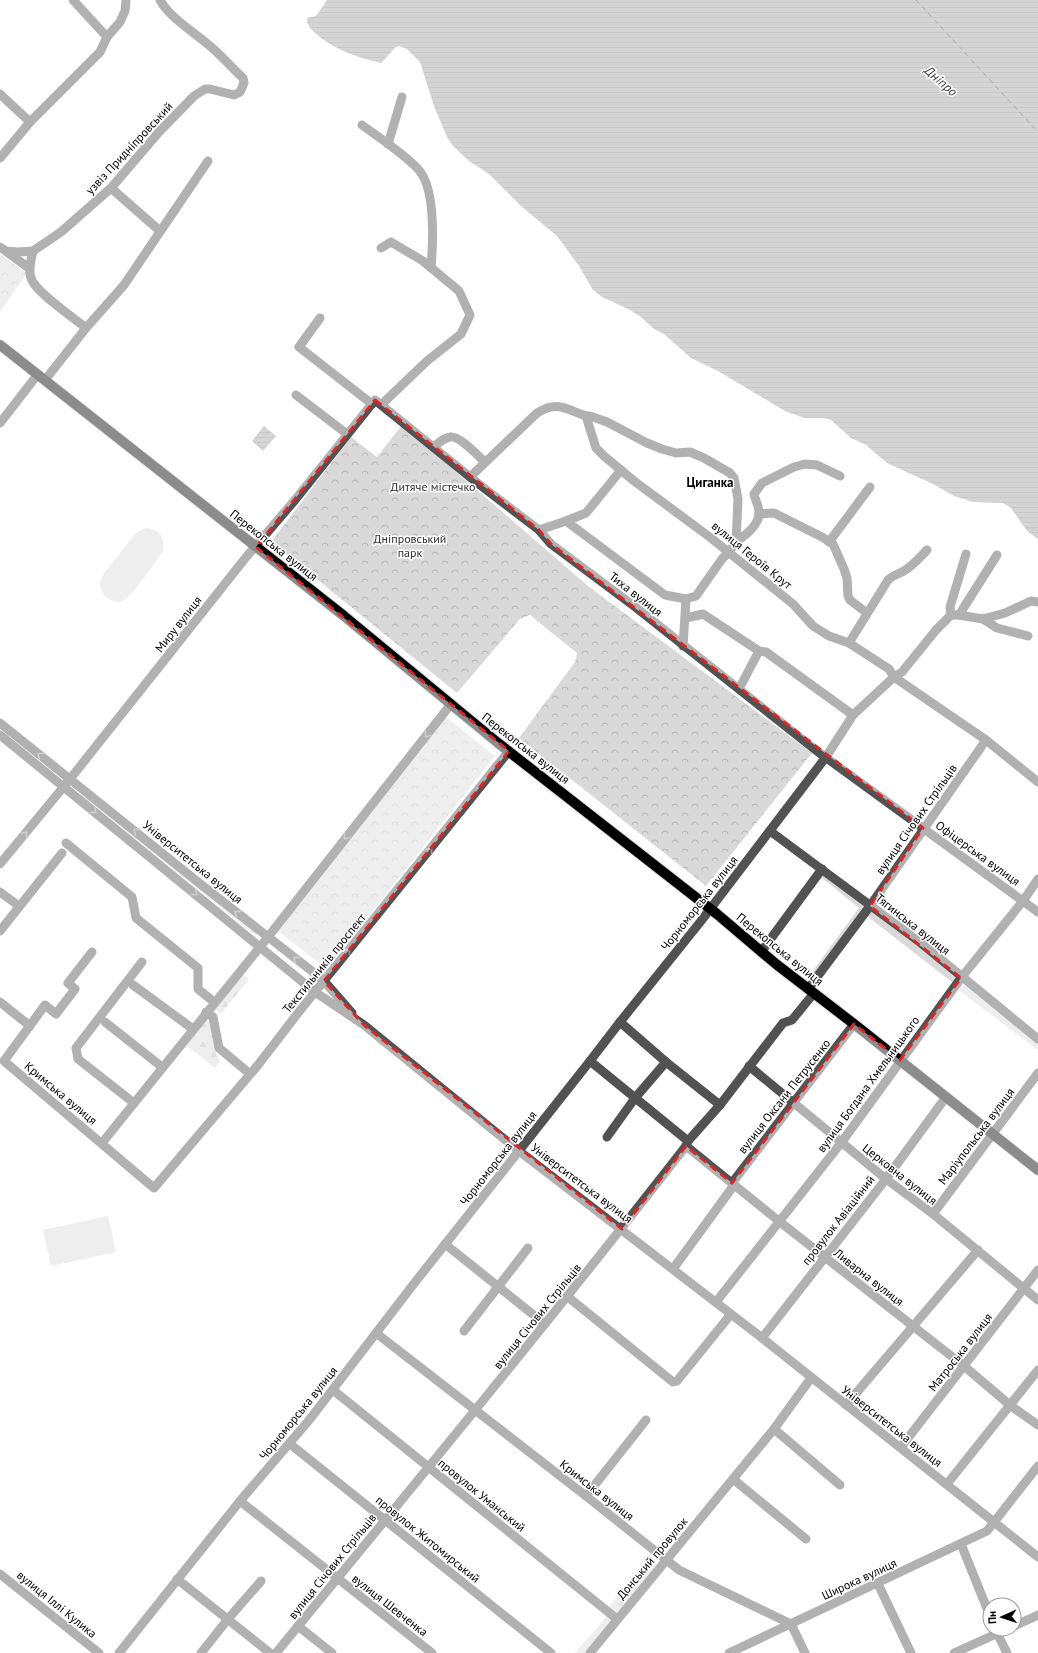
<svg xmlns="http://www.w3.org/2000/svg" width="1038" height="1653" font-family="'PT Sans',sans-serif">
<defs>
<pattern id="forest-firs" width="22" height="20" patternUnits="userSpaceOnUse"><rect width="22" height="20" fill="#d9d9d9"/><path d="M5 1l3.5 6h-7zM16 11l3.5 6h-7z" fill="#b8b8b8"/></pattern>
<pattern id="park-crowns" width="20" height="18" patternUnits="userSpaceOnUse"><rect width="20" height="18" fill="#d9d9d9"/><path d="M2 6a3 3 0 1 1 6 0M12 15a3 3 0 1 1 6 0" fill="none" stroke="#b8b8b8"/></pattern>
<pattern id="water-rules" width="6" height="5" patternUnits="userSpaceOnUse"><rect width="6" height="5" fill="#a0a0a0"/><path d="M0 2.5h6" fill="none" stroke="#888"/></pattern>
</defs>
<rect width="100%" height="100%" fill="#fff"/>
<g fill="#d9d9d9">
<path d="M 144,528 C 158,527 166,537 163,551 C 157,560 132,596 124,600 C 115,605 106,599 101,590 L 100,582 L 103,575 L 134,535 Z"/>
<polygon points="82,792 257,932 255,935 79,795"/>
<polygon points="824,873 865,906 816,975 812,972 859,908 822,878"/>
<polygon points="871,910 920,946 957,977 952,982 867,916"/>
<polygon points="961,985 967,986 1038,1042 1038,1050 957,989"/>
<polygon points="108,1216 116,1252 51,1266 43,1230"/>
<polygon points="650,1556 656,1561 651,1567 654,1569 617,1615 608,1608"/>
<polygon points="607,1616 612,1620 585,1653 575,1653"/>
</g>
<g fill="url(#forest-firs)">
<polygon points="242,974 249,979 221,1014 215,1009"/>
<polygon points="207,1018 211,1020 216,1052 220,1061 215,1068 186,1045"/>
<path d="M 637,1572 C 643,1585 629,1596 622,1605 L 612,1604 Z"/>
</g>
<g fill="url(#park-crowns)">
<polygon points="0,254 27,273 0,312"/>
<polygon points="402,425 588,586 812,753 706,886 519,738 575,662 577,653 530,615 520,619 457,693 271,542 351,437 377,457"/>
<polygon points="446,717 495,756 327,969 278,931"/>
</g>
<g fill="url(#water-rules)">
<path d="M 310,0 L 1038,0 L 1038,539 L 1027,531 L 1011,508 L 1003,503 L 973,502 L 954,496 L 933,484 L 887,463 L 866,445 L 851,438 L 831,420 L 824,418 L 804,418 L 785,411 L 718,371 L 691,358 L 664,334 L 654,329 L 641,317 L 630,310 L 602,297 L 593,290 L 579,266 L 557,236 L 522,207 L 489,174 L 469,161 L 453,146 L 447,137 L 434,106 L 420,62 L 407,49 L 399,46 L 396,47 L 381,63 C 355,57 329,48 310,28 L 307,22 Z"/>
<polygon points="264,426 276,436 263,451 252,441"/>
</g>
<polygon fill="#fff" points="309,0 327,0 316,16 306,18"/>
<g fill="none" stroke-linecap="round" stroke-linejoin="round">
<polyline stroke="#414141" stroke-width="1" stroke-dasharray="5 4" stroke-linecap="butt" points="916,0 1038,132"/>
<g stroke="#dbdbdb" stroke-width="12">
<polyline id="major" points="0,345 344,616 498,743 717,914 776,964 854,1024 1038,1170"/>
</g>
<g stroke="#525252" stroke-width="9">
<polyline points="73,0 107,37"/>
<polyline points="0,94 30,122"/>
<path d="M 362,125 C 381,139 402,152 418,169 C 436,188 433,243 431,268"/>
<polyline points="388,144 402,97"/>
<polyline points="0,158 30,122 100,52 107,37 120,22 125,11 126,0"/>
<polyline points="111,188 160,231"/>
<path d="M 0,247 L 6,251 L 19,252 L 33,251 L 61,232 L 111,188 L 159,132 L 194,96 L 205,89 L 210,89 L 234,95 L 240,92 L 244,83 L 243,78 C 232,68 222,56 210,46 C 194,32 170,18 160,0"/>
<path d="M 33,251 C 31,260 28,269 31,278 C 35,292 73,317 86,328"/>
<polyline points="7,252 29,268"/>
<polyline points="320,318 299,347 372,404"/>
<polyline points="45,380 86,328 124,285 208,161"/>
<polyline points="296,395 347,434"/>
<polyline points="381,405 427,361 461,334 470,315 459,291 423,261 391,242 381,248"/>
<polyline points="586,416 590,416 607,422 647,443 662,449 676,453 690,452 704,458 730,473 734,478 738,499 736,542 729,552 722,559 696,596 686,599 683,646"/>
<polyline points="0,423 38,374"/>
<path d="M 434,447 C 438,443 444,438 450,437 C 459,435 478,456 485,462"/>
<path d="M 470,477 L 537,413 C 557,400 566,409 586,416 L 596,448 L 604,456 L 634,481 L 711,538 L 793,604 L 813,626 L 829,636 L 849,643 L 889,669 L 894,677 L 986,740 L 1038,782"/>
<polyline points="759,514 774,513 822,537 833,544 844,569 847,578 848,596 850,600 867,613"/>
<polyline points="566,521 665,595 686,599"/>
<polyline points="539,530 566,521 586,513 621,470"/>
<path d="M 736,542 C 744,536 760,525 759,512 C 759,506 755,500 754,494 L 762,483 L 794,467 L 805,464 L 817,465 L 840,476"/>
<polyline points="829,542 870,487"/>
<polyline points="951,615 959,615 983,619 1005,613 1031,601 1038,602"/>
<polyline points="959,615 997,555"/>
<polyline points="686,618 703,614 759,651 766,652 853,715"/>
<polyline points="983,619 997,628 1028,636"/>
<path d="M 849,643 L 888,580 C 893,575 896,575 902,572 C 912,567 920,557 927,550"/>
<polyline points="739,689 759,651"/>
<polyline points="0,723 203,886 313,972 324,981 352,1013"/>
<polyline points="0,735 315,992 364,1025 519,1151 762,1338 1038,1557"/>
<polyline points="770,831 921,943 1038,1039"/>
<polyline points="66,843 132,897 136,918 198,968 198,989 214,1002"/>
<polyline points="0,864 70,779 247,556 295,500 375,400 480,485 539,530 551,544 634,606 817,751 1038,912"/>
<polyline points="0,892 19,906"/>
<polyline points="0,931 62,853"/>
<polyline points="92,952 68,983 75,989 56,1014 45,1005 4,1061 154,1188 258,1065 298,1013 509,751"/>
<polyline points="761,952 822,869"/>
<polyline points="133,985 193,1029"/>
<polyline points="808,989 870,906 986,740"/>
<polyline points="0,1002 30,1026"/>
<polyline points="206,1012 213,1017 219,1048 250,1074"/>
<polyline points="105,1022 162,1067"/>
<polyline points="620,1022 666,1062 720,1105"/>
<polyline points="590,1061 688,1141"/>
<polyline points="749,1066 886,1179 933,1214 1038,1300"/>
<polyline points="134,1103 78,1059 76,1048 142,962"/>
<polyline points="607,1137 635,1098 666,1062"/>
<polyline points="102,1143 268,937 451,704"/>
<polyline points="686,1146 780,1222 964,1366 1011,1406 1038,1425"/>
<polyline points="732,1183 854,1024"/>
<polyline points="933,1214 1038,1073"/>
<polyline points="445,1244 545,1324"/>
<polyline points="673,1269 734,1185"/>
<polyline points="568,1297 673,1382 677,1381 731,1314"/>
<polyline points="716,1302 841,1143 961,978 1023,901 1038,879"/>
<polyline points="464,1331 528,1248"/>
<polyline points="376,1333 586,1496 679,1570 791,1624 805,1653"/>
<polyline points="762,1338 886,1179 946,1097"/>
<polyline points="333,1390 617,1619"/>
<polyline points="846,1405 978,1250"/>
<polyline points="774,1429 840,1485"/>
<polyline points="290,1444 551,1653"/>
<polyline points="901,1447 1038,1270"/>
<polyline points="733,1479 806,1539"/>
<polyline points="947,1484 1038,1370"/>
<polyline points="586,1496 646,1420"/>
<polyline points="240,1501 432,1653"/>
<polyline points="961,1544 990,1616"/>
<polyline points="0,1574 99,1653"/>
<polyline points="177,1579 270,1653"/>
<polyline points="878,1584 911,1653"/>
<polyline points="298,1626 332,1653"/>
<polyline points="1014,1626 1038,1615"/>
<polyline points="995,1629 1007,1653"/>
<polyline points="119,1653 240,1501 310,1419 416,1281 590,1061 620,1022 701,921 826,757 853,715 894,677 902,672 936,630 951,615 950,607 966,554"/>
<polyline points="201,1653 228,1619 261,1581"/>
<path d="M 276,1653 C 414,1485 552,1318 686,1146 L 688,1141 L 720,1105 L 783,1023 L 792,1020 L 814,993"/>
<polyline points="590,1653 774,1429 811,1378"/>
<polyline points="729,1653 987,1531 1038,1466"/>
<polyline points="954,1653 1007,1629"/>
</g>
<use href="#major" stroke="#000" stroke-width="10"/>
</g>
<defs><path id="oneway-chevron" d="M-2-3.5L2.5 0L-2 3.5" fill="none" stroke-width="1.6" stroke-linecap="round" stroke-linejoin="round"/></defs>
<g stroke="#979797">
<use href="#oneway-chevron" transform="translate(427 735) rotate(127)"/>
<use href="#oneway-chevron" transform="translate(40 755) rotate(-141)"/>
<use href="#oneway-chevron" transform="translate(94 811) rotate(39)"/>
<use href="#oneway-chevron" transform="translate(136 831) rotate(-141)"/>
<use href="#oneway-chevron" transform="translate(25 834) rotate(-50)"/>
<use href="#oneway-chevron" transform="translate(346 837) rotate(128)"/>
<use href="#oneway-chevron" transform="translate(430 850) rotate(-51)"/>
<use href="#oneway-chevron" transform="translate(195 893) rotate(39)"/>
<use href="#oneway-chevron" transform="translate(237 913) rotate(-142)"/>
<use href="#oneway-chevron" transform="translate(348 951) rotate(-51)"/>
<use href="#oneway-chevron" transform="translate(296 959) rotate(-142)"/>
</g>
<path d="M0 0H1038V1653H0ZM 375,400 L 539,530 L 551,544 L 923,828 L 870,906 L 961,978 L 900,1060 L 854,1024 L 732,1183 L 686,1146 L 622,1229 L 364,1025 L 324,981 L 509,751 L 256,547 Z" fill="#fff" fill-opacity=".55" fill-rule="evenodd"/>
<path fill="none" stroke="#d62828" stroke-width="3" stroke-dasharray="8 5" stroke-linejoin="round" d="M 375,400 L 539,530 L 551,544 L 923,828 L 870,906 L 961,978 L 900,1060 L 854,1024 L 732,1183 L 686,1146 L 622,1229 L 364,1025 L 324,981 L 509,751 L 256,547 Z"/>
<g text-anchor="middle" dominant-baseline="central" stroke-width="3" stroke-linejoin="round" paint-order="stroke">
<g font-size="12" fill="#000" stroke="#fff">
<text transform="translate(129 148) rotate(-47)">узвіз Придніпровський</text>
<text transform="translate(274 545) rotate(38)">Перекопська вулиця</text>
<text transform="translate(752 555) rotate(39)">вулиця Героїв Крут</text>
<text transform="translate(636 594) rotate(38)">Тиха вулиця</text>
<text transform="translate(178 624) rotate(-52)">Миру вулиця</text>
<text transform="translate(526 748) rotate(38)">Перекопська вулиця</text>
<text transform="translate(916 819) rotate(-55)">вулиця Січових Стрільців</text>
<text transform="translate(978 853) rotate(36)">Офіцерська вулиця</text>
<text transform="translate(193 862) rotate(39)">Університетська вулиця</text>
<text transform="translate(699 903) rotate(-52)">Чорноморська вулиця</text>
<text transform="translate(913 924) rotate(38)">Тягинська вулиця</text>
<text transform="translate(780 949) rotate(39)">Перекопська вулиця</text>
<text transform="translate(324 963) rotate(-51)">Текстильників проспект</text>
<text transform="translate(868 1084) rotate(-54)">вулиця Богдана Хмельницького</text>
<text transform="translate(61 1093) rotate(40)">Кримська вулиця</text>
<text transform="translate(784 1096) rotate(-52)">вулиця Оксани Петрусенко</text>
<text transform="translate(976 1136) rotate(-53)">Маріупольська вулиця</text>
<text transform="translate(498 1158) rotate(-52)">Чорноморська вулиця</text>
<text transform="translate(900 1174) rotate(38)">Церковна вулиця</text>
<text transform="translate(582 1183) rotate(37)">Університетська вулиця</text>
<text transform="translate(838 1220) rotate(-52)">провулок Авіаційний</text>
<text transform="translate(869 1277) rotate(38)">Ливарна вулиця</text>
<text transform="translate(537 1316) rotate(-51)">вулиця Січових Стрільців</text>
<text transform="translate(960 1352) rotate(-52)">Матроська вулиця</text>
<text transform="translate(298 1413) rotate(-51)">Чорноморська вулиця</text>
<text transform="translate(892 1426) rotate(38)">Університетська вулиця</text>
<text transform="translate(597 1490) rotate(38)">Кримська вулиця</text>
<text transform="translate(482 1495) rotate(39)">провулок Уманський</text>
<text transform="translate(428 1539) rotate(39)">провулок Житомирський</text>
<text transform="translate(652 1558) rotate(-50)">Донський провулок</text>
<text transform="translate(332 1566) rotate(-51)">вулиця Січових Стрільців</text>
<text transform="translate(859 1579) rotate(-25)">Широка вулиця</text>
<text transform="translate(57 1604) rotate(39)">вулиця Іллі Кулика</text>
<text transform="translate(390 1605) rotate(38)">вулиця Шевченка</text>
</g>
<g font-size="12" fill="#303030" stroke="#fff">
<text x="433" y="486">Дитяче містечко</text>
<text x="410" y="538">Дніпровський<tspan x="410" dy="14">парк</tspan></text>
</g>
<g font-size="13" font-style="italic" fill="#414141" stroke="#fff">
<text transform="translate(941 81) rotate(41)">Дніпро</text>
</g>
<g font-size="13" font-weight="bold" fill="#000" stroke="#fff">
<text x="710" y="482">Циганка</text>
</g>
</g>
<g transform="translate(1002 1617) rotate(267)"><circle r="19" fill="#ffffff" stroke="#999999"/>
<path d="M0-3L7 15L0 10L-7 15Z" fill="#000000"/>
<text y="-6" font-size="11" font-weight="bold" text-anchor="middle" fill="#000000">Пн</text>
</g>
</svg>
